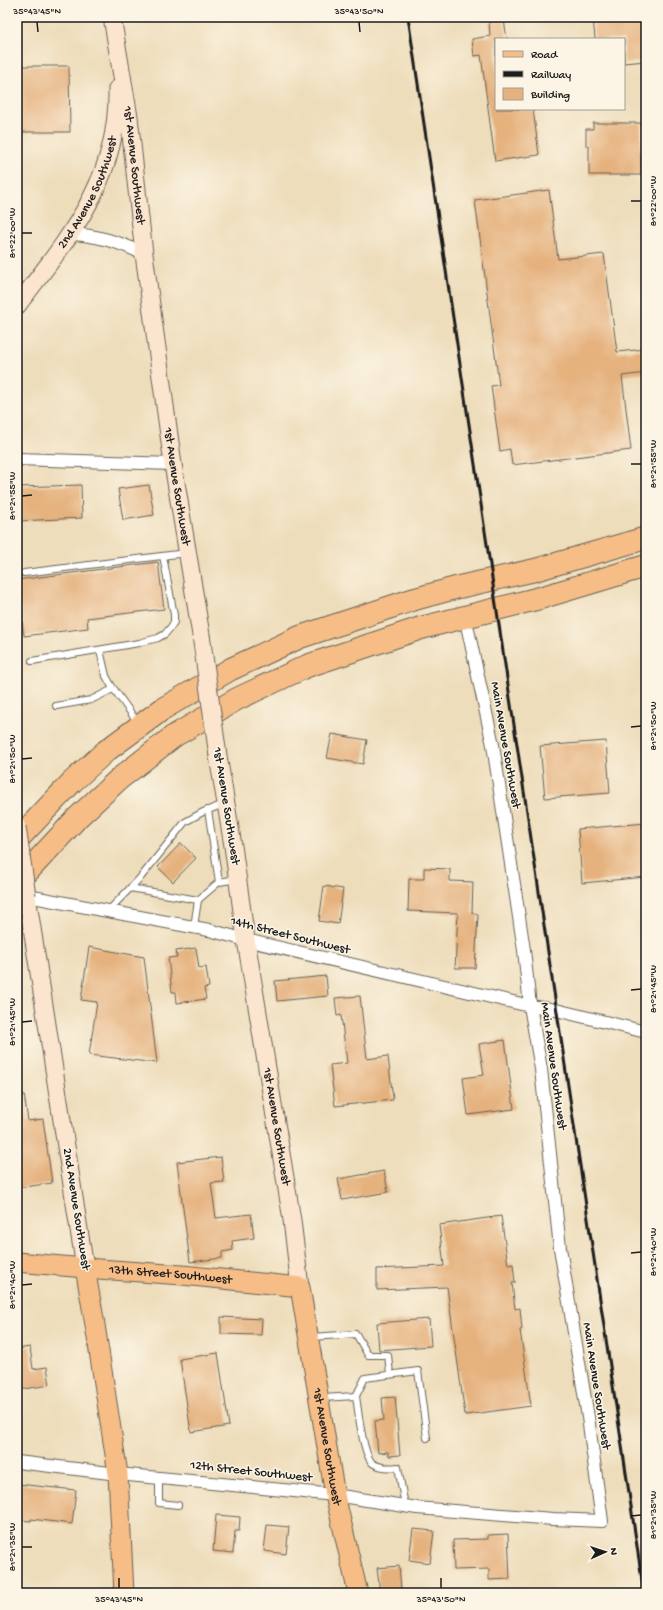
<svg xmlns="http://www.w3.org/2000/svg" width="663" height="1610" font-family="'Gochi Hand',sans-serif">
<rect width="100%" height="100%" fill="#fcf5e5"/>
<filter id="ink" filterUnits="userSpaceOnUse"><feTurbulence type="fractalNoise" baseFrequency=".025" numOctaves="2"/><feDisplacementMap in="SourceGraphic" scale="8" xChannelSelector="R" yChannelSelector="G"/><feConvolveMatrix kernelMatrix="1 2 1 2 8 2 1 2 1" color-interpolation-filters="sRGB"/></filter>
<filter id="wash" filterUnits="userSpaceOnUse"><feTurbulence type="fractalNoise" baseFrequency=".012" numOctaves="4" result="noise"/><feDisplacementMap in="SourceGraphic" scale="16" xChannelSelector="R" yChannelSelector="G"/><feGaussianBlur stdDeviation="0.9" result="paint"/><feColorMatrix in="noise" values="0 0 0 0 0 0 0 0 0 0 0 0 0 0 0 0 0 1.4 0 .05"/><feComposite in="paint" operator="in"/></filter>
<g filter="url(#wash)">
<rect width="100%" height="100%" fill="#edb"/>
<g id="blocks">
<g fill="#e5b17d">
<polygon points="593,17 646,17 646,61 624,63 624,39 595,39"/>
<polygon points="504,20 507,39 496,39 496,109 533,109 539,155 495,161 481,55 474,56 472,39 490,36 489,22"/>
<polygon points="17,66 69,66 70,132 17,132"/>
<polygon points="593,123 641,123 641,175 589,175 589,146 586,146 586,129 593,129"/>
<polygon points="549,190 558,259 604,254 617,352 646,349 646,373 622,376 631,450 512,465 510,449 500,451 491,386 499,385 475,200"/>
<polygon points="81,485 82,518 17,521 17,487"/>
<polygon points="149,485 154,515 123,520 118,489"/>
<polygon points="158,562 164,609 87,618 88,628 24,636 17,580"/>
<polygon points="332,734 367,740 363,764 327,758"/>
<polygon points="606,741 610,793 545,798 540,746"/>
<polygon points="646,823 646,877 582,883 578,829"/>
<polygon points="181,843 196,858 173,882 158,867"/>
<polygon points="424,868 450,869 450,881 473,882 472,913 478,914 475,968 455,968 458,913 408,911 409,879 424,879"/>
<polygon points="324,886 343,889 338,924 319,921"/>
<polygon points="89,947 144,957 157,1063 89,1055 97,1002 81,1000"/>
<polygon points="196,948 199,968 206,967 209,987 204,988 206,999 177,1003 176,992 172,992 168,958 177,957 176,951"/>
<polygon points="326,976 328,996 277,1001 275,981"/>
<polygon points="360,996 367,1059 388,1056 393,1100 335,1106 330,1065 347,1063 341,1015 337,1016 335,998"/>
<polygon points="505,1040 514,1109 468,1115 463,1078 484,1075 479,1044"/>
<polygon points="24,1094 28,1121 43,1119 52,1183 17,1188 17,1095"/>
<polygon points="221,1157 224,1182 211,1183 216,1218 251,1214 254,1238 232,1241 233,1250 222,1252 222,1258 190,1262 177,1162"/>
<polygon points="384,1171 388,1192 342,1200 338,1179"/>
<polygon points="501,1216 508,1265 513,1264 515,1283 512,1283 515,1309 520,1308 522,1329 520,1330 531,1406 465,1415 447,1287 377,1290 377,1269 444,1266 439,1225"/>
<polygon points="221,1317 262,1319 261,1335 221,1334"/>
<polygon points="429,1319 431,1346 379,1350 377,1323"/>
<polygon points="30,1347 33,1369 47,1367 50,1385 17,1390 17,1349"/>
<polygon points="218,1353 229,1426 191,1432 180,1359"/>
<polygon points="395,1397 400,1455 389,1456 388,1452 378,1453 375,1421 384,1420 382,1398"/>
<polygon points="17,1484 76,1490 72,1524 31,1519 31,1521 17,1520"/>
<polygon points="216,1515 240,1517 239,1531 235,1531 233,1553 213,1551"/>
<polygon points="267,1525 289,1527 286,1554 264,1551"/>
<polygon points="413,1529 434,1531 430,1563 409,1560"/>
<polygon points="508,1534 510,1579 489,1580 489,1569 454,1570 453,1540 488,1539 488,1535"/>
<polygon points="399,1566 401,1589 380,1592 377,1568"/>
</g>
</g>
</g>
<g filter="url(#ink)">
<use href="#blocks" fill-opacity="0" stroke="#666054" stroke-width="1"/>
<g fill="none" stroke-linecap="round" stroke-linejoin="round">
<g stroke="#666054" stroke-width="8">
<g id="lane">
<polyline points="24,573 186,553"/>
<polyline points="100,650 106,676 111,685 138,723"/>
<polyline points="32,661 139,643 158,638 165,634 171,627 174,622 174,615 163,556"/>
<polyline points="56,706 91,700 113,689"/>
<polyline points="219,882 237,879"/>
<polyline points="130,888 198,900 219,882 208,810"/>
<polyline points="108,911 141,877 185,822 203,812 224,804"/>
<polyline points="194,927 198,900"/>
<polyline points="311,1337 356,1334 368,1355 388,1355 390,1374"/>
<polyline points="356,1396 365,1378 418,1371 427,1438"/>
<path d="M 322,1398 L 356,1396 C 358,1409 363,1459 374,1464 C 381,1468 390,1468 398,1467 L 405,1506"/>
<polyline points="159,1477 159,1503 178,1505"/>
</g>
</g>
<g stroke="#666054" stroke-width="14">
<g id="street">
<path d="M 70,234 C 97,235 120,242 144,254"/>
<polyline points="17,459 173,464"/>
<polyline points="17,894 209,930 246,940 530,1006 556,1010 646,1032"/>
<polyline points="17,1462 118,1474 335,1495 417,1508 553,1519 602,1521 588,1417 560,1248 541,1069 530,1006 524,950 493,745 465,616"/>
</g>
</g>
<g stroke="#666054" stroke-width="19">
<g id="secondary">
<path id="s1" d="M 112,17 L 129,117 L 144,254 L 173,464 L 201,635"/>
<path id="s2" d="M 17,306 C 68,238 119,181 117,89"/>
<path id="s3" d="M 218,756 L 233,846 L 246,940 L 292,1220 L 300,1287"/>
<polyline points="27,896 85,1268"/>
</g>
</g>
<g stroke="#666054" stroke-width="21">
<g id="primary">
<path id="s4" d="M 17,1262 L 85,1268 L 182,1275 L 300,1287 L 335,1495 L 358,1593"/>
<polyline points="85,1268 95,1325 118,1474 124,1593"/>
</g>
</g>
<g stroke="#666054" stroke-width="24">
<g id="highway">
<polyline points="17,840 72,782 106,751 164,708 231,669 300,637 415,599 459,587 535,570 646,538"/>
<polyline points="17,883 78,817 119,779 174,736 237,699 307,666 421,628 540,598 646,566"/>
</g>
</g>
<use href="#lane" stroke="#fff" stroke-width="6"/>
<use href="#street" stroke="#fff" stroke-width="12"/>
<use href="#secondary" stroke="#fbe5cf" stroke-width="17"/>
<use href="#primary" stroke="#f6be86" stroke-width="19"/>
<use href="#highway" stroke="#f6be86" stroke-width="22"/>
<polyline stroke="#1c1c1c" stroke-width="3" points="408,17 644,1593"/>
<g stroke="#666054" stroke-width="19" stroke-linecap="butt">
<g id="secondary-bridge">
<polyline points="201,635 218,756"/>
<polyline points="17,827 27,896"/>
</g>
</g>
<use href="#secondary-bridge" stroke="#fbe5cf" stroke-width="17"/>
</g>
</g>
<path fill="none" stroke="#1c1c1c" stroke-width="1.5" d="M 37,22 L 38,32M 359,22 L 360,32M 631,201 L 641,201M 22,233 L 32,233M 631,464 L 641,464M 22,496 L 32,495M 631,727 L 641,726M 22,759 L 32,758M 631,990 L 641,989M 22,1022 L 32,1021M 631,1253 L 641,1252M 22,1285 L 32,1284M 631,1516 L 641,1515M 22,1547 L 32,1547M 119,1578 L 119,1588M 441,1578 L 441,1588"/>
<g text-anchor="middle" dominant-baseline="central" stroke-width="3" stroke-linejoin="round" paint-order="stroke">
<g font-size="13" fill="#1c1c1c" stroke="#fcf5e5">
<text stroke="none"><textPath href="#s1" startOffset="150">1st Avenue Southwest</textPath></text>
<text stroke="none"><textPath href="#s2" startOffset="135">2nd Avenue Southwest</textPath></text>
<text stroke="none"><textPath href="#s1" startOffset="474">1st Avenue Southwest</textPath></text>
<text transform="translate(505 745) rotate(80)">Main Avenue Southwest</text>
<text transform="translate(226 806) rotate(81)">1st Avenue Southwest</text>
<text transform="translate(290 936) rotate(14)">14th Street Southwest</text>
<text transform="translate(553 1066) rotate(82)">Main Avenue Southwest</text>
<text stroke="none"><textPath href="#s3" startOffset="375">1st Avenue Southwest</textPath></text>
<text transform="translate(76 1209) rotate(81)">2nd Avenue Southwest</text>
<text stroke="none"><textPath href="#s4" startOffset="154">13th Street Southwest</textPath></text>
<text transform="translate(596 1386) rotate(81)">Main Avenue Southwest</text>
<text stroke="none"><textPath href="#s4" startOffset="446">1st Avenue Southwest</textPath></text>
<text transform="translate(251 1472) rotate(6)">12th Street Southwest</text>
</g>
</g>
<rect width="663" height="1610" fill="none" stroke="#fcf5e5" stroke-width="44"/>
<rect x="495" y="38" width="130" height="72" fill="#fcf5e5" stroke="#a29e95"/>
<rect x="503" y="51" width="20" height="6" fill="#f6be86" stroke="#a29e95"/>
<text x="531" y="58" font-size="12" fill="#1c1c1c">Road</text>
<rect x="503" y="71" width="20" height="6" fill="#1c1c1c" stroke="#a29e95"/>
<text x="531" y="78" font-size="12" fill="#1c1c1c">Railway</text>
<rect x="503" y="88" width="20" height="12" fill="#e5b17d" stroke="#a29e95"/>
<text x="531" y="98" font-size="12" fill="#1c1c1c">Building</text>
<g transform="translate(605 1552) rotate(87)" stroke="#fcf5e5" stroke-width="3" paint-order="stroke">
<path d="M0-3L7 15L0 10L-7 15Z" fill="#1c1c1c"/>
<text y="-6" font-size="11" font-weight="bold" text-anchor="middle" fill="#1c1c1c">N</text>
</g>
<rect x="22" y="22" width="619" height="1566" fill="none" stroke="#1c1c1c" stroke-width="1.5"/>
<g font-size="10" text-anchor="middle" fill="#1c1c1c">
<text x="37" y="14">35°43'45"N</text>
<text x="359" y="14">35°43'50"N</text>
<text transform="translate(652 201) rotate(-90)" y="4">81°22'00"W</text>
<text transform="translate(11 233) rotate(-90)" y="4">81°22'00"W</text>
<text transform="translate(652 464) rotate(-90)" y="4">81°21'55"W</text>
<text transform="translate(11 496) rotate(-90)" y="4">81°21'55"W</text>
<text transform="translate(652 726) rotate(-90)" y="4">81°21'50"W</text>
<text transform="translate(11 759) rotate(-90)" y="4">81°21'50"W</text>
<text transform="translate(652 989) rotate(-90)" y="4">81°21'45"W</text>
<text transform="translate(11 1022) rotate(-90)" y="4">81°21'45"W</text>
<text transform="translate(652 1252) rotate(-90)" y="4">81°21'40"W</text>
<text transform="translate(11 1285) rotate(-90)" y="4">81°21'40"W</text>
<text transform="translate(652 1515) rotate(-90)" y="4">81°21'35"W</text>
<text transform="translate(11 1547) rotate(-90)" y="4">81°21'35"W</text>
<text x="119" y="1602">35°43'45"N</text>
<text x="441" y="1602">35°43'50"N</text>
</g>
</svg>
